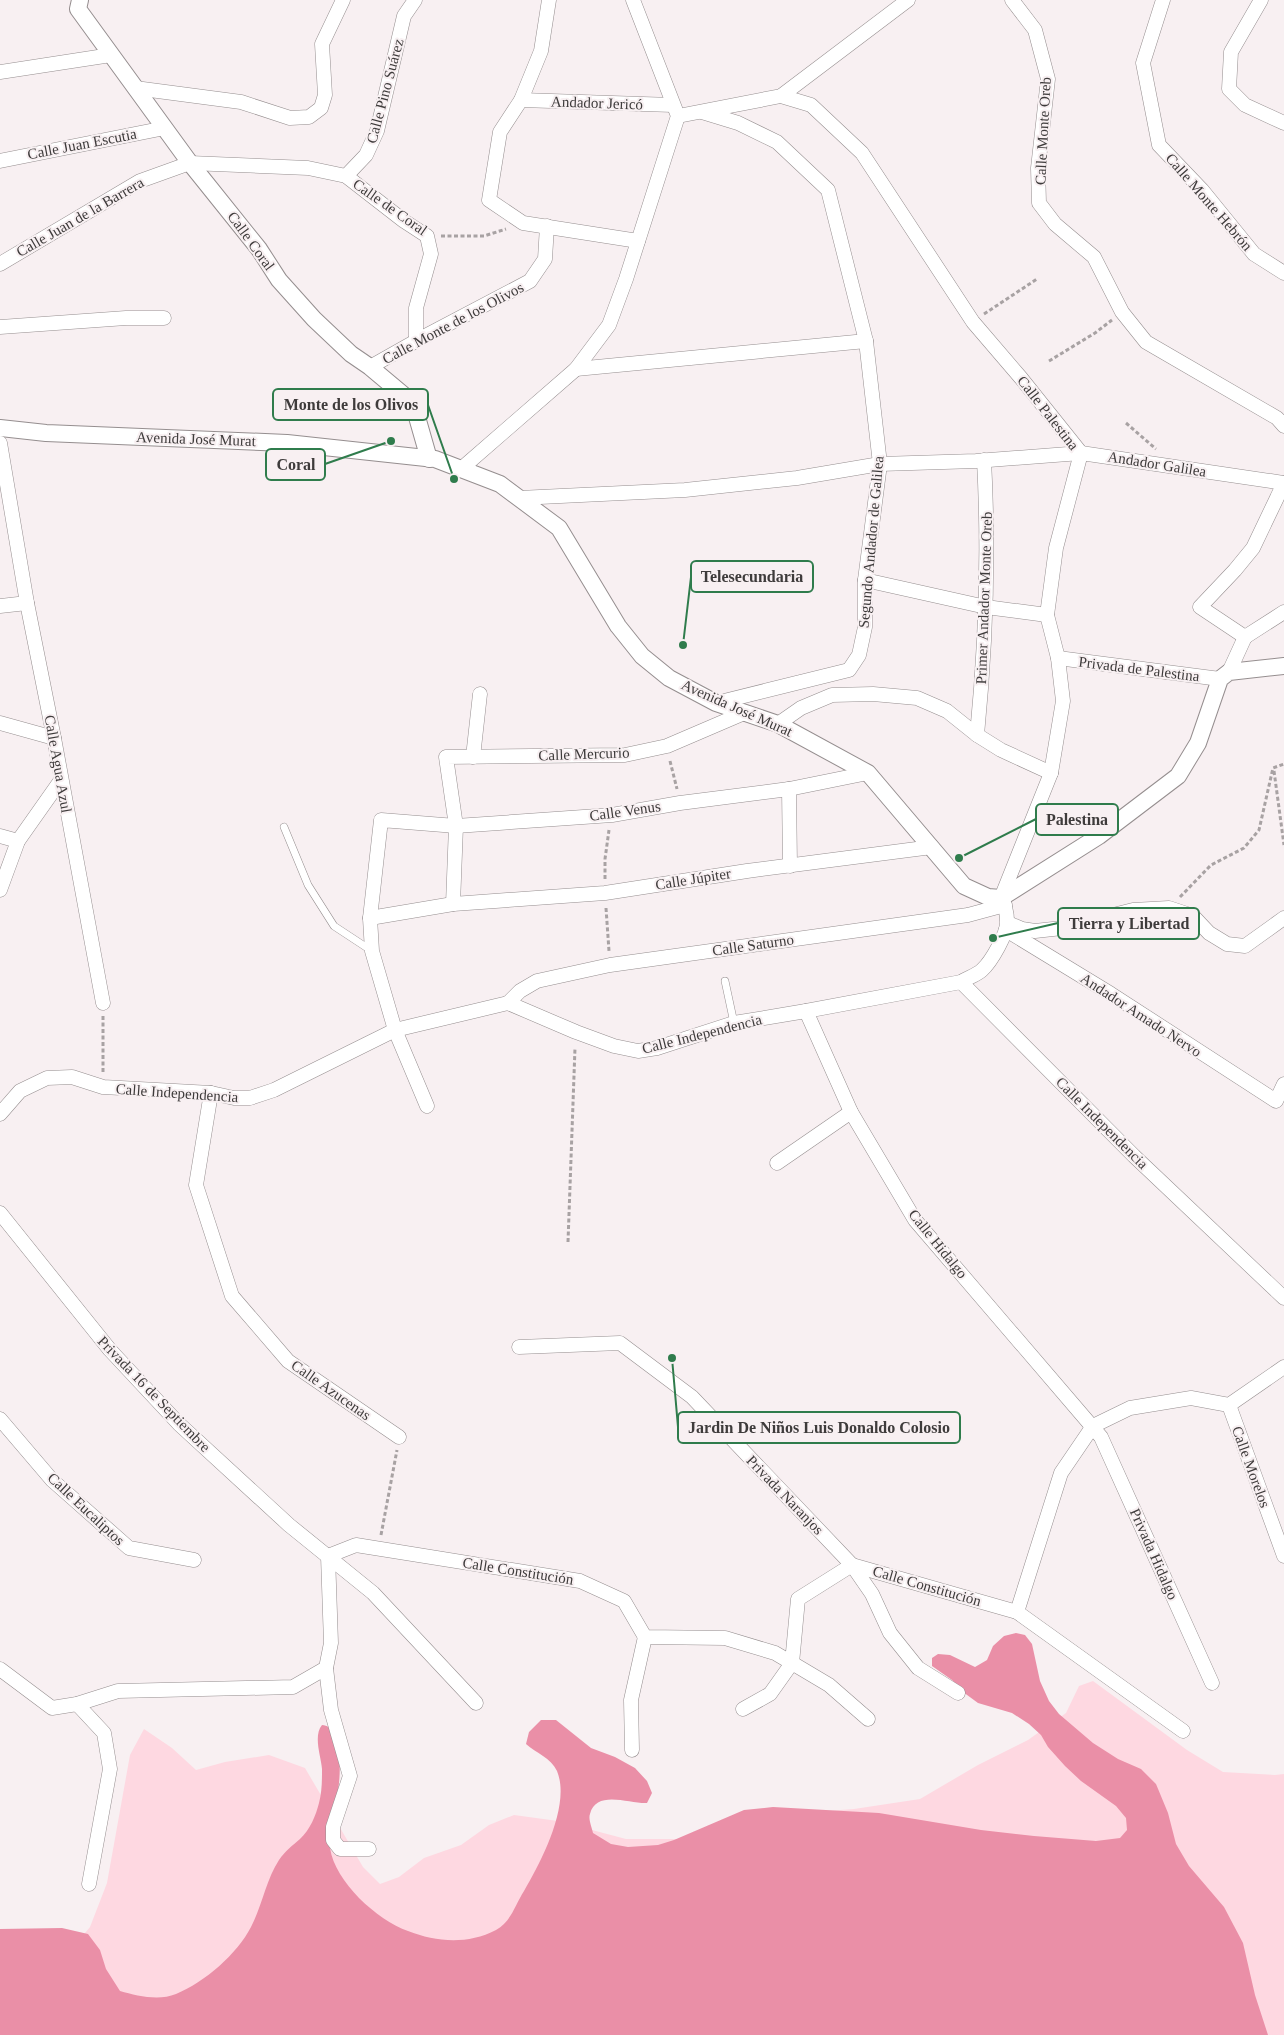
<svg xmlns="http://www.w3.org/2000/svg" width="1284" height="2035" font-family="Georgia,serif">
<rect width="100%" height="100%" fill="#f8f0f2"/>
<polygon fill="#fed8e1" points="1093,1681 1187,1750 1223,1772 1275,1775 1284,1774 1284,2035 0,2035 90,1927 107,1883 130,1755 144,1729 172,1748 196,1770 225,1762 269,1755 305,1768 363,1867 380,1884 399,1877 424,1858 461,1845 489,1825 514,1815 558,1821 626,1839 705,1839 771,1815 854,1809 920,1799 978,1765 1028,1740 1066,1713 1079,1686"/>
<path fill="#ea8fa7" d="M 1016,1633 L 1025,1635 L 1032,1644 L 1040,1681 L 1049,1701 L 1059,1714 L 1093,1743 L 1118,1759 L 1141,1769 L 1156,1784 L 1168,1813 L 1176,1844 L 1189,1866 L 1224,1907 L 1243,1943 L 1255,1995 L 1268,2035 L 0,2035 L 0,1929 L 62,1928 L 88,1934 L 100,1950 L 106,1969 L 120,1991 C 137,1996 159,2001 176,1994 C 205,1982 237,1954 251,1927 C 262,1906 266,1880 279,1860 C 285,1851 292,1846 300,1839 C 310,1830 316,1815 319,1803 C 322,1792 322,1780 322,1769 C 321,1756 313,1736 322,1725 C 333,1726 334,1734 337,1743 C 343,1768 338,1793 334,1818 C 332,1828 329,1839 330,1848 C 335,1882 377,1920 408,1931 C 436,1942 467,1945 496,1930 C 511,1922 515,1905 524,1891 C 541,1862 571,1805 557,1771 C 551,1758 536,1753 526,1744 L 529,1732 L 541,1720 L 556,1720 L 591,1748 L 615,1757 L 635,1768 L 647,1781 L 652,1793 L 647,1803 C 630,1804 596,1789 590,1814 C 588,1819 592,1828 593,1833 L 611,1844 L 628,1847 L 658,1845 L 674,1840 L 744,1810 L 773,1807 L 879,1813 L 981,1830 L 1034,1836 L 1096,1841 L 1120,1838 L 1127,1830 L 1126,1818 L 1116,1806 L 1081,1781 L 1065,1766 L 1048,1747 L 1041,1735 L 1029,1724 L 1012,1713 L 978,1703 L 963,1692 L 952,1680 L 932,1666 L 932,1658 L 938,1654 L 950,1655 L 975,1667 L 987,1660 L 993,1646 L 1004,1636 Z"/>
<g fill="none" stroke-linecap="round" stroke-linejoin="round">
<g stroke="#958e8f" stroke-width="8">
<g id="service">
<polyline points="284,827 308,885 334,926 372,951"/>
<polyline points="725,981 734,1023"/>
</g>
</g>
<g stroke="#958e8f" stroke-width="15">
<g id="minor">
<polyline points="549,0 541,51 521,100 500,132 489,200 523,223 638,241"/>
<polyline points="1012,0 1035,30 1048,79 1038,168 1039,203 1055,224 1094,257 1122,312 1146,342 1277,418 1284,426"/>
<polyline points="1163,0 1143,63 1159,145 1202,190 1254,254 1284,273"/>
<polyline points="1261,0 1231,52 1229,89 1245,105 1284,123"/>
<polyline points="0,72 111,55"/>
<polyline points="135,88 241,102 290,118 309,117 321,108 325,95 322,44 343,0"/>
<polyline points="521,100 673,105"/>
<polyline points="702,112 738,123 777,142 828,190 866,341 880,464 865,580 865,627 859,655 849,670 716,703"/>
<polyline points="678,116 781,96 908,0"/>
<polyline points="0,161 165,128"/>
<polyline points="346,176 366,155 377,131 404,16 415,0"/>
<polyline points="0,264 140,181 190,163 308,168 346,176 404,221 427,236 431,254 416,308 416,341"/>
<polyline points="0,327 126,318 164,318"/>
<polyline points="370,367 416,341 530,281 545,259 547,226"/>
<polyline points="576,369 866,341"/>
<polyline points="0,443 27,603 54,738 103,1003"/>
<polyline points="461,469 576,369 609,325 626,279 678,116 633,0"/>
<polyline points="519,498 685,490 797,478 880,464 976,461 1081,453 1284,483"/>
<polyline points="865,580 986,607 1047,615"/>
<polyline points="0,606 27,603"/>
<polyline points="1245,637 1200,607 1235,570 1253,548 1284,483"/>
<polyline points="1245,637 1284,612"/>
<polyline points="1058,658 1220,679"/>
<polyline points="1229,672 1245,637"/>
<polyline points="0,723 54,738"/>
<polyline points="778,724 801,708 832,695 873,694 917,698 947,711 977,735 1001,750 1051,773"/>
<path d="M 977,735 C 986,643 989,553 984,460"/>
<polyline points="473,757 480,694"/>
<polyline points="789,789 790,866"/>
<polyline points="0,836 18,841"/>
<polyline points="0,890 18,841 61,780"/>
<polyline points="453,904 456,826 446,757 625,755 667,746 744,713"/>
<polyline points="370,918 453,904 605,893 747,871 932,847"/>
<polyline points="1008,923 1022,929 1035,931 1062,928 1133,910 1169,908 1193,916 1209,933 1227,944 1245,946 1284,918"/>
<polyline points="1006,930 1111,994 1276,1101 1284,1084"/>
<polyline points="961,982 1134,1156 1284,1298"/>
<polyline points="508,1003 520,991 537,981 610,965 968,915 1005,905"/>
<polyline points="806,1011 851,1112 915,1220 1101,1437 1212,1683"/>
<polyline points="211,1093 196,1185 232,1296 288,1361 399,1437"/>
<polyline points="427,1106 395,1030 372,951 370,918 381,820 456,826 612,815 680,803 789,789 868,773"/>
<path d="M 0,1114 L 20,1091 L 47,1078 L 72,1077 L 103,1087 L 211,1093 L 234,1098 L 250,1098 L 274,1090 L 395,1030 L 508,1003 L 576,1032 L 614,1046 L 638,1051 L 657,1048 L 734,1023 L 806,1011 L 961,982 C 967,978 977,975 982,970 C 991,962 1008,933 1007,921 C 1007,913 1005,905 1001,898 L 1051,773 L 1063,701 L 1058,658 L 1047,615 L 1056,548 L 1081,453 L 1021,378 L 973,322 L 862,153 L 811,105 L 781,96"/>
<polyline points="777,1163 851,1112"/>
<polyline points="0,1213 110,1350 179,1424 289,1525 373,1593 476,1703"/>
<polyline points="519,1347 620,1343 692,1397 852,1565 872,1594 890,1633 918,1668 958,1693"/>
<polyline points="1229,1405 1284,1556"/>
<polyline points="0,1419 52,1480 129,1548 194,1560"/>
<polyline points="1017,1612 1061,1473 1093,1426 1130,1408 1191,1398 1229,1405 1284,1367"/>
<polyline points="326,1668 331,1710 350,1776 333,1827 333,1840 340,1849 369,1849"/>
<polyline points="0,1669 52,1708 77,1704 118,1691 293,1687 326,1668 331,1643 328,1556 356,1545 580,1581 624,1601 645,1637 725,1638 775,1653 792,1663 798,1599 852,1565 1017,1612 1183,1731"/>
<polyline points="77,1704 104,1733 110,1769 89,1884"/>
<polyline points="743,1709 770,1694 792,1663 829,1685 868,1719"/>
<polyline points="632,1750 631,1700 645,1637"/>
</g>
</g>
<g stroke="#958e8f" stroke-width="18">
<g id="tertiary">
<polyline points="80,0 78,9 190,163 259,249 279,280 314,319 351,354 370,367 413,403 429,459"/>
<polyline points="0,428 46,433 287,443 435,459 500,484 559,528 618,626 642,656 669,678 716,703 778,724 868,773 964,886 988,897 1001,898 1099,836 1178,776 1198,743 1220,679 1229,672 1284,666"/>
</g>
</g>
<g stroke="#a8a2a3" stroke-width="3" stroke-dasharray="4 2.5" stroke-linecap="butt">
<polyline points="441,236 484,236 506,229"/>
<polyline points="984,314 1037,279"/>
<polyline points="1049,361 1095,333 1112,320"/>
<polyline points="1126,423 1156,449"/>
<polyline points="670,761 677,789"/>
<polyline points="1274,771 1284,845"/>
<polyline points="605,879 605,859 609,830"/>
<polyline points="1180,897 1211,865 1244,848 1259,830 1273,768 1284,764"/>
<polyline points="606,908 609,951"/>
<polyline points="103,1016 103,1073"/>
<polyline points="568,1242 575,1048"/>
<polyline points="381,1535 397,1450"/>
</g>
<use href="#service" stroke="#fff" stroke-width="7"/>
<use href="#minor" stroke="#fff" stroke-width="14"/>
<use href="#tertiary" stroke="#fff" stroke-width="16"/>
</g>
<g text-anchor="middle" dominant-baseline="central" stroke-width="4" stroke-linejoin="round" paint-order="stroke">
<g font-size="15" fill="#3e3b3b" stroke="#f8f0f2">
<text transform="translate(385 91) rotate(-75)">Calle Pino Suárez</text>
<text transform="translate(597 103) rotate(2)">Andador Jericó</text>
<text transform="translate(1043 131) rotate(-87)">Calle Monte Oreb</text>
<text transform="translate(82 144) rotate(-11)">Calle Juan Escutia</text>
<text transform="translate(1209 202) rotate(49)">Calle Monte Hebrón</text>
<text transform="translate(390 207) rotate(35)">Calle de Coral</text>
<text transform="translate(80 217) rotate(-30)">Calle Juan de la Barrera</text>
<text transform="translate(251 241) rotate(54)">Calle Coral</text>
<text transform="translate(453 323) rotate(-28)">Calle Monte de los Olivos</text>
<text transform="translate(1048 413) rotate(52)">Calle Palestina</text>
<text transform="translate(196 439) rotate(2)">Avenida José Murat</text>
<text transform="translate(1157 464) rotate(9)">Andador Galilea</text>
<text transform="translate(871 542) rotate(-85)">Segundo Andador de Galilea</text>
<text transform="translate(984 598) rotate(-88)">Primer Andador Monte Oreb</text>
<text transform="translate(1139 669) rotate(7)">Privada de Palestina</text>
<text transform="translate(737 708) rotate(24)">Avenida José Murat</text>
<text transform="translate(584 754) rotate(-2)">Calle Mercurio</text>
<text transform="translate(58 764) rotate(80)">Calle Agua Azul</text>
<text transform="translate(625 811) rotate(-8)">Calle Venus</text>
<text transform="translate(693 879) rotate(-9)">Calle Júpiter</text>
<text transform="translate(753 945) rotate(-8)">Calle Saturno</text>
<text transform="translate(1141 1015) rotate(33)">Andador Amado Nervo</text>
<text transform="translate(702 1034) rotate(-14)">Calle Independencia</text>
<text transform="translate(177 1093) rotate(4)">Calle Independencia</text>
<text transform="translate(1102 1123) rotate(45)">Calle Independencia</text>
<text transform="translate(938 1244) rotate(51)">Calle Hidalgo</text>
<text transform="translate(331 1390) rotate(35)">Calle Azucenas</text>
<text transform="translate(154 1394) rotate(46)">Privada 16 de Septiembre</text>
<text transform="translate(1251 1467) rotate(70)">Calle Morelos</text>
<text transform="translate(785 1495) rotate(46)">Privada Naranjos</text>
<text transform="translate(86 1509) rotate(43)">Calle Eucaliptos</text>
<text transform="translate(1154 1554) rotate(66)">Privada Hidalgo</text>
<text transform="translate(518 1571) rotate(9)">Calle Constitución</text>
<text transform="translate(927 1586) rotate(16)">Calle Constitución</text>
</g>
</g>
<path fill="none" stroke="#2f7c4c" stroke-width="2" d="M454 479L428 405M391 441L325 464M683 645L691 577M959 858L1036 819M993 938L1058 923M672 1358L678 1427"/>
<g fill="#2f7c4c" stroke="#f8f0f2" stroke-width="2">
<circle cx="454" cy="479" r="5"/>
<circle cx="391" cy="441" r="5"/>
<circle cx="683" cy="645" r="5"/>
<circle cx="959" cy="858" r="5"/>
<circle cx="993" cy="938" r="5"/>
<circle cx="672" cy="1358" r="5"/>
</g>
<g fill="#f8f0f2" stroke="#2f7c4c" stroke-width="2">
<rect x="273" y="389" width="155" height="31" rx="5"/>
<rect x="266" y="449" width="59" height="31" rx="5"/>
<rect x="691" y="561" width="122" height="31" rx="5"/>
<rect x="1036" y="804" width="82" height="31" rx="5"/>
<rect x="1058" y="908" width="141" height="31" rx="5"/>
<rect x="678" y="1412" width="282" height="31" rx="5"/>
</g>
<g font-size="16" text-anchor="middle" font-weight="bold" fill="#3e3b3b">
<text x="351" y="410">Monte de los Olivos</text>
<text x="296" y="470">Coral</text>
<text x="752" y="582">Telesecundaria</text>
<text x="1077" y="825">Palestina</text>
<text x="1129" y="929">Tierra y Libertad</text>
<text x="819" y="1433">Jardin De Niños Luis Donaldo Colosio</text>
</g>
</svg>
